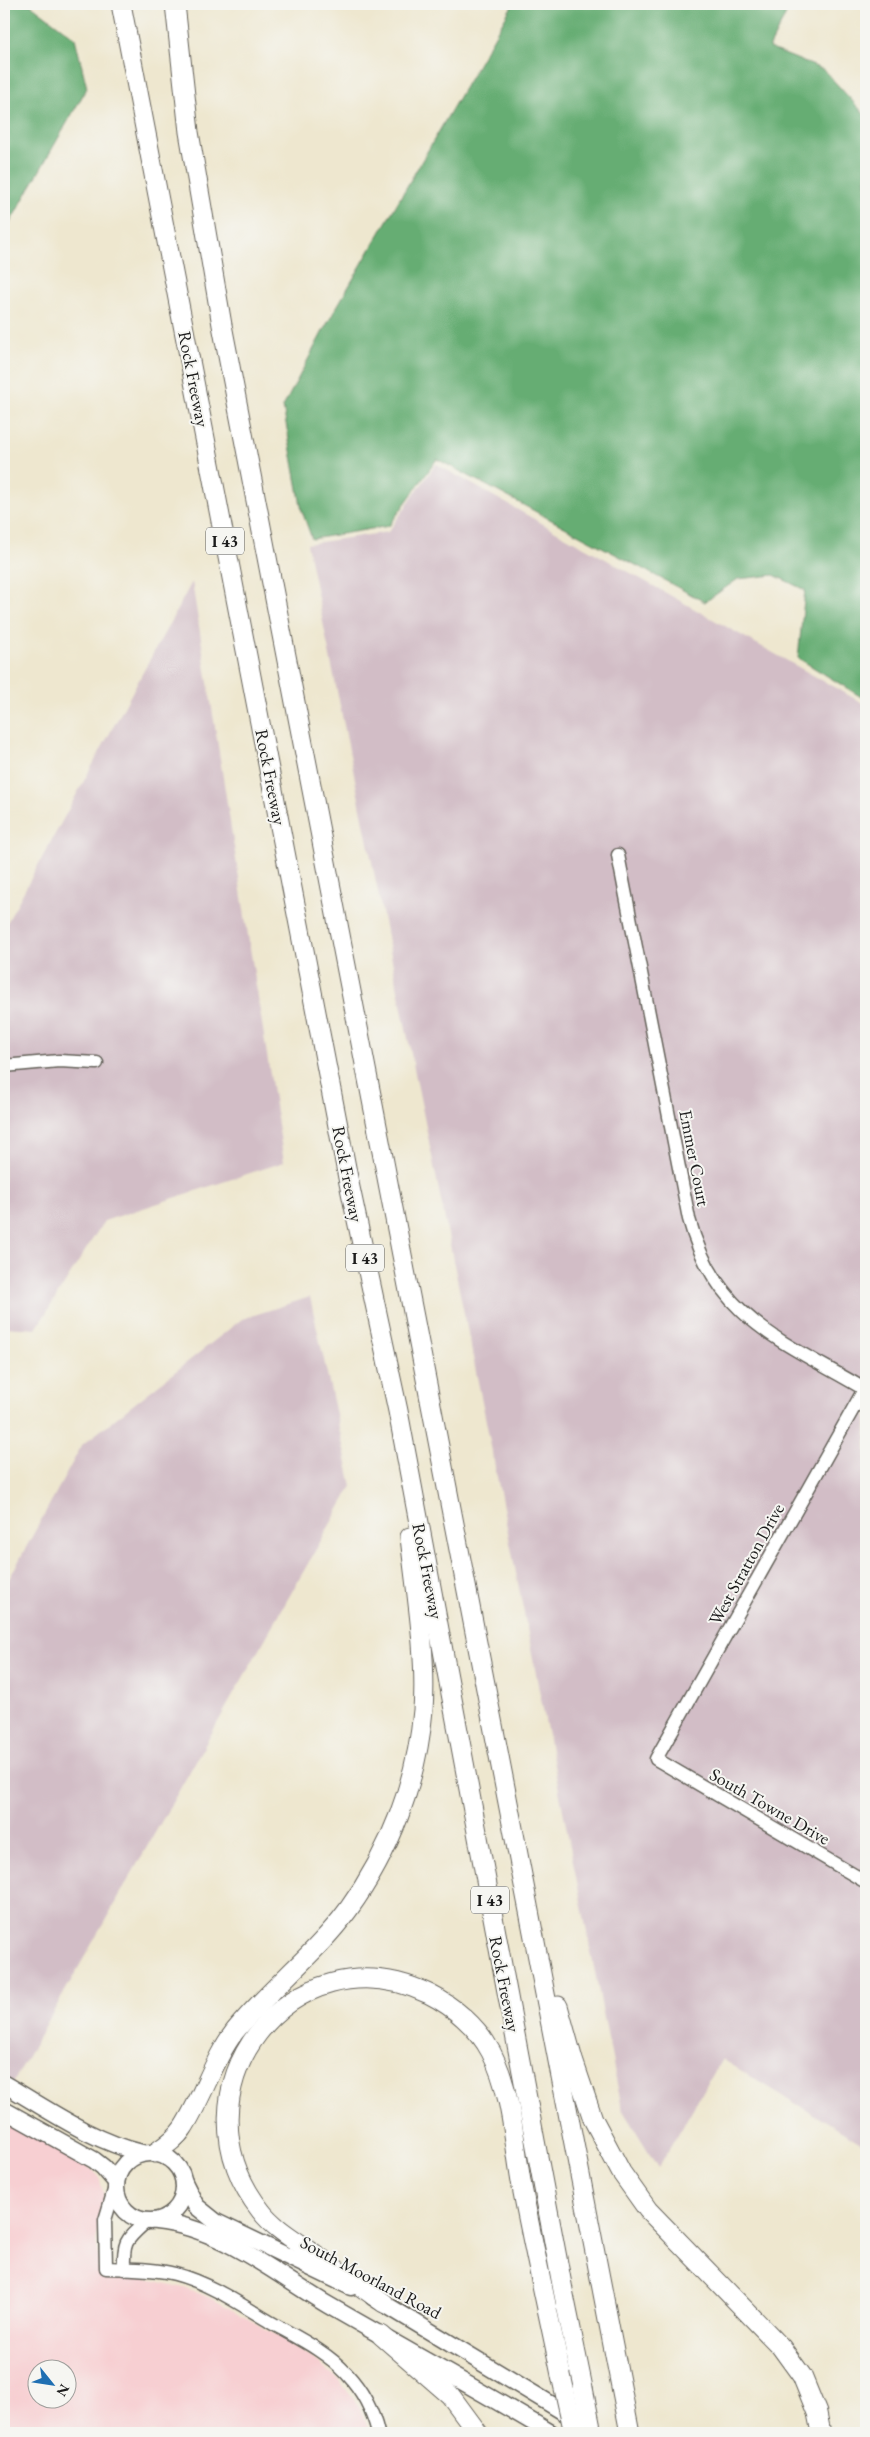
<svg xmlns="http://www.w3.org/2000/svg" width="870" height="2437" font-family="'EB Garamond',serif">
<rect width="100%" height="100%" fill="#f6f6f2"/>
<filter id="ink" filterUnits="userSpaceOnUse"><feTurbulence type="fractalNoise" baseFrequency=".02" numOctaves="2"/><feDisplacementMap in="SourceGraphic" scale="10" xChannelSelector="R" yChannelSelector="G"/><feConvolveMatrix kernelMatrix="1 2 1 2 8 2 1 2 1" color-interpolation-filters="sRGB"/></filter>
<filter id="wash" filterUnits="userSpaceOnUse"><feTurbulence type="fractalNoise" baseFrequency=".0096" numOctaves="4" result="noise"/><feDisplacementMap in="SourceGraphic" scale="20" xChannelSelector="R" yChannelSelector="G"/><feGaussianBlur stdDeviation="1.12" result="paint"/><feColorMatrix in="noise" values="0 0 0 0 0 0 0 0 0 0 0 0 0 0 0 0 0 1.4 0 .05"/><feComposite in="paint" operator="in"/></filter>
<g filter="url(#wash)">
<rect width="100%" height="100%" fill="#eee7cf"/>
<path fill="#f7cfd2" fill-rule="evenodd" d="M 4,2117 L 81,2161 L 94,2171 L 100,2180 L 104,2197 L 96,2241 L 102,2279 L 144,2278 L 188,2289 L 213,2299 L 280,2337 L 318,2362 L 339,2380 L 360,2408 L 370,2433 L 4,2433 ZM 38,2370 L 68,2370 L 68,2400 L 38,2400 Z"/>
<g fill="#d2bdc6">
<polygon points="436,464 866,705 866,2146 722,2059 658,2168 622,2109 485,1416 307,544 388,532"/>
<polygon points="192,582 284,1162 104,1221 36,1329 4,1327 4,928"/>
<polygon points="310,1297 352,1486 10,2088 4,2084 4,1588 82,1445 242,1319"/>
</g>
<g fill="#66ad73" stroke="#416448">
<polygon points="4,4 30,4 75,38 87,88 4,233"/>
<polygon points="513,4 791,4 769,48 824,70 866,116 866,691 863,698 798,658 805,590 774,575 738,579 705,602 437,459 389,526 312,539 302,511 283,407 324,329"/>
</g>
</g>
<g filter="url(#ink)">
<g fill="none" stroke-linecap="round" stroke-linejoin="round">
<g stroke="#66635b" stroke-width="15">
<g id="minor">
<path d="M 618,855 L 689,1219 C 716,1320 784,1341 866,1390"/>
<polyline points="4,1066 59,1061 97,1063"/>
<polyline points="866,1386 656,1759 866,1882"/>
<path d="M 115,2187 L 105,2220 L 106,2268 C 129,2269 152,2268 175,2274 C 209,2283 240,2304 270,2322 C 296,2337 326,2351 346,2373 C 362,2390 373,2411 378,2433"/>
<path d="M 124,2269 C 123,2241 126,2240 146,2222"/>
</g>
</g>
<g stroke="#66635b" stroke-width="19">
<g id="major">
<path d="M 4,2084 C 49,2110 92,2141 142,2153"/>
<polyline points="4,2110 94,2160 103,2167 116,2182"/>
<circle cx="150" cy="2187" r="34"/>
<polyline points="184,2182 196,2206 216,2222 351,2287"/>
<path d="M 156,2221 C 220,2227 274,2273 328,2305 C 402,2348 478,2389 551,2433"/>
<polyline points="373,2297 577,2420"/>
</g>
</g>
<g stroke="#66635b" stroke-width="21">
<g id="highway">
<polyline points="121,4 349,1183 398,1411 563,2290 583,2388"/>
<polyline points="175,4 189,132 222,325 630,2433"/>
<polyline points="558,2006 573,2060 593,2119 621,2172 648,2210 781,2347 802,2376 817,2413 821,2433"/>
<path d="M 155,2153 C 165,2146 176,2139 183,2128 C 202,2099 214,2058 235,2031 C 270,1988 315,1955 348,1910 C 390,1852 417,1782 423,1710 C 427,1657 416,1591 410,1537"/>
<path d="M 384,2303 C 359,2285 334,2268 309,2250 C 293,2239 273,2227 261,2211 C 167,2092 291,1928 429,1994 C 453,2006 478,2027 491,2052 C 512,2092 514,2143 522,2187 C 534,2250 548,2312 561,2375"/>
<polyline points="381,2335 450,2395 478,2433"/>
</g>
</g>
<use href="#minor" stroke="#fff" stroke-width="12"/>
<use href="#major" stroke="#fff" stroke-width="16"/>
<use href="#highway" stroke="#fff" stroke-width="19"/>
<g stroke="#66635b" stroke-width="21" stroke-linecap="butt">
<g id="highway-bridge">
<polyline points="561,2375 574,2433"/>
<polyline points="583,2388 592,2433"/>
</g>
</g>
<use href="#highway-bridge" stroke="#fff" stroke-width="19"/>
</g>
</g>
<g text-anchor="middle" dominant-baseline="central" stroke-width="4" stroke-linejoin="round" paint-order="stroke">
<g fill="#f6f6f2" stroke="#5d5d5c" stroke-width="1">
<rect x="206" y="527.5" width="38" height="27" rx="4"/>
<rect x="346" y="1244.5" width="38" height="27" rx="4"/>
<rect x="471" y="1886.5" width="38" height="27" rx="4"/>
</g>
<g font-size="16" font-weight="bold" fill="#1c1c1c">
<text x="225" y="541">I 43</text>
<text x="365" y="1258">I 43</text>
<text x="490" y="1900">I 43</text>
</g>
<g font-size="18" fill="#1c1c1c" stroke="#f6f6f2">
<text transform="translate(194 379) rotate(79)">Rock Freeway</text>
<text transform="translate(271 777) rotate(79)">Rock Freeway</text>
<text transform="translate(695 1158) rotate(79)">Emmer Court</text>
<text transform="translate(348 1174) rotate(79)">Rock Freeway</text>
<text transform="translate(746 1564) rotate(-61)">West Stratton Drive</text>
<text transform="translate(428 1571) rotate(79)">Rock Freeway</text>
<text transform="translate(770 1806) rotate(30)">South Towne Drive</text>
<text transform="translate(505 1984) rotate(79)">Rock Freeway</text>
<text transform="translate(371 2277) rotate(28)">South Moorland Road</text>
</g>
</g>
<rect width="870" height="2437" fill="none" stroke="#f6f6f2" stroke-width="20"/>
<g transform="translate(52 2384) rotate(120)"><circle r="24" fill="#f6f6f2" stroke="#9f9f9c"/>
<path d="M0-4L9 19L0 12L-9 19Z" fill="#1f6fb2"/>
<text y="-8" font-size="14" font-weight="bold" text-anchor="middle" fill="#1c1c1c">N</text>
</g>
</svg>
